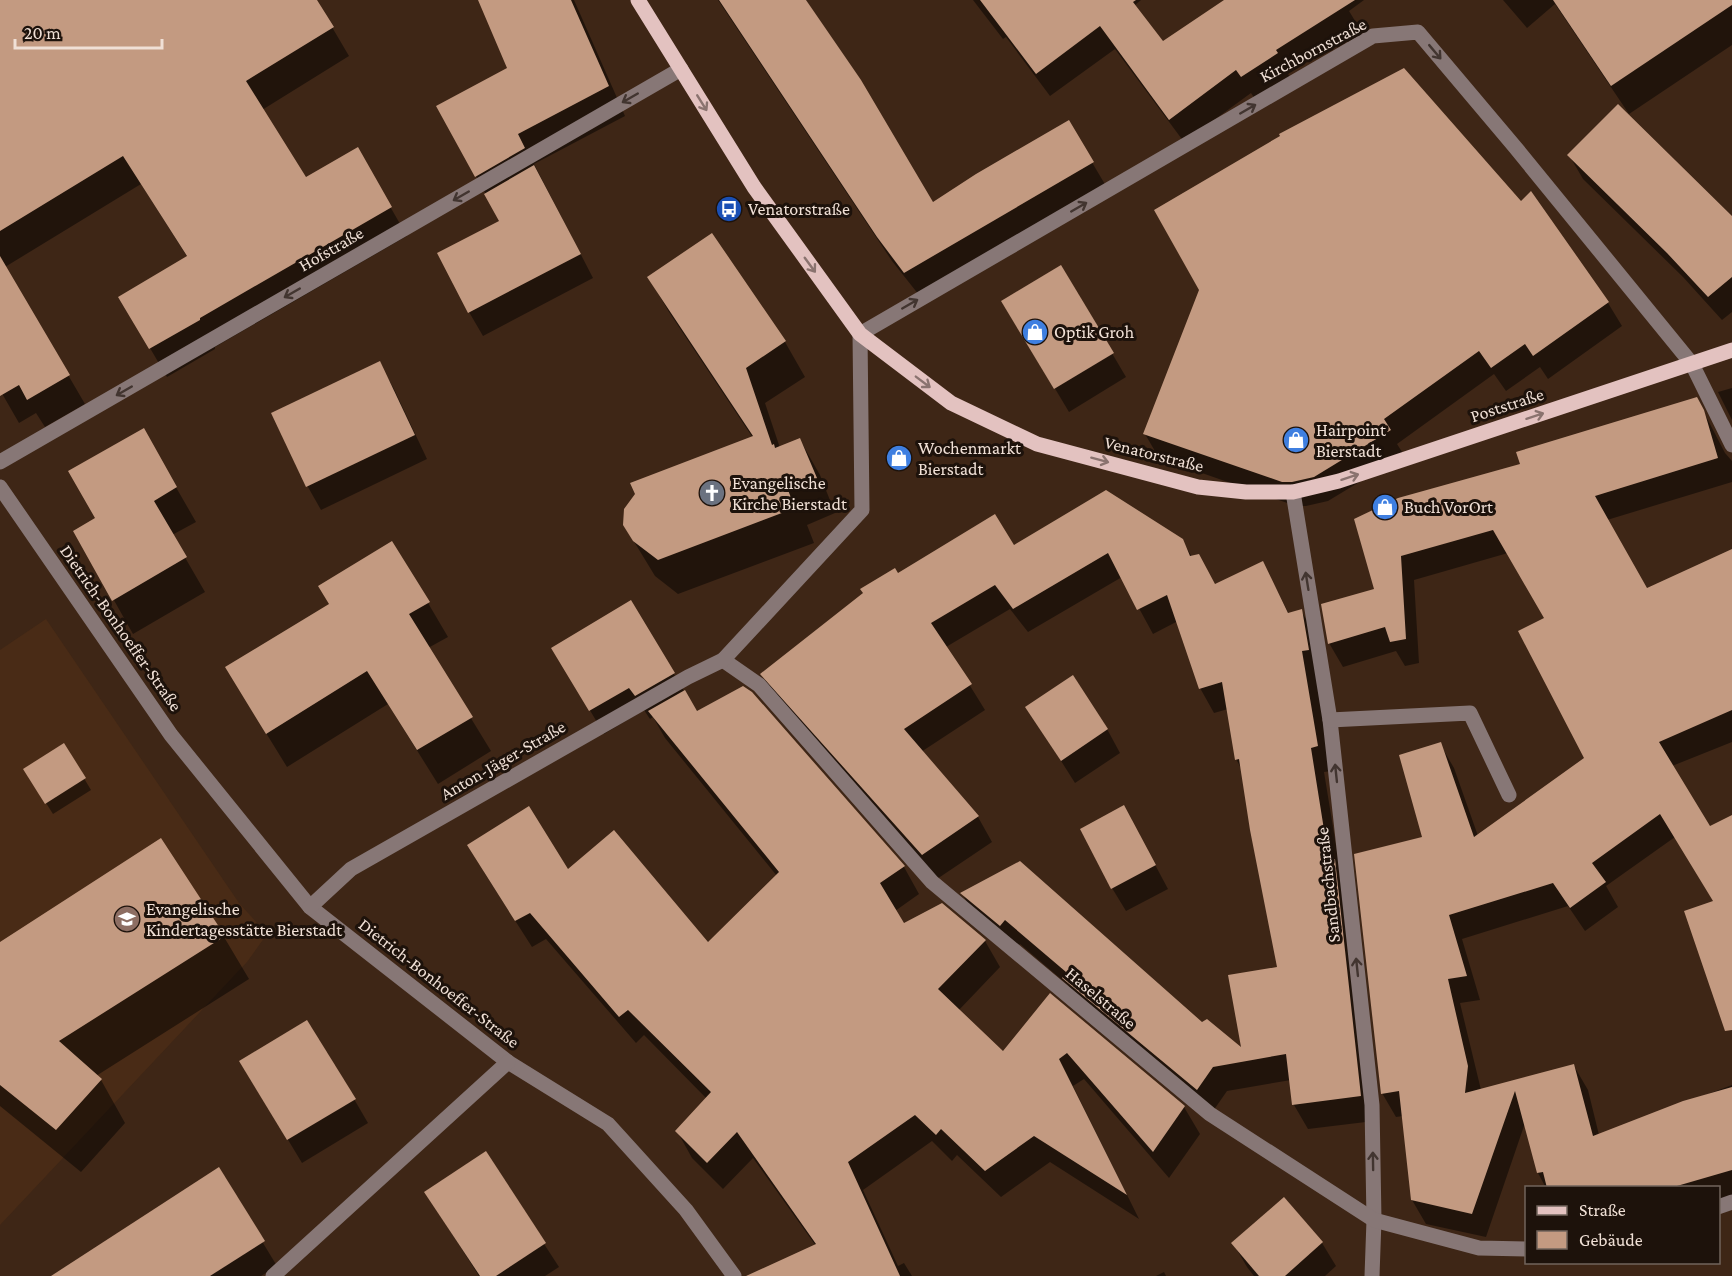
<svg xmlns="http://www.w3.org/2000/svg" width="1732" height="1276" font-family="'Crimson Pro',serif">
<rect width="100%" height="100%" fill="#3e2616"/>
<polygon fill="#492b16" points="46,619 239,903 267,934 247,962 0,1225 0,650"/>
<g fill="#0007">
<polygon points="0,0 316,0 349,56 262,110 306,179 357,149 407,236 215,347 215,349 167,377 137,326 188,258 141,184 5,267 85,404 45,427 36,413 19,423 0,390"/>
<polygon points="480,0 574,0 625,116 534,164 593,278 483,336 469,312 501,222 476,176 509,69"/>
<polygon points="718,0 806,0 933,204 1068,122 1106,186 919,295 892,261"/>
<polygon points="973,0 1141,0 1135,5 1163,43 1226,0 1364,0 1349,11 1360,29 1288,74 1290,77 1255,99 1251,93 1184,142 1115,49 1050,96 1006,37 1003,39"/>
<polygon points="1503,0 1732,0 1732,45 1629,114 1555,4 1527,28"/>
<polygon points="1569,155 1732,218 1732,312 1722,320 1683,277 1583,179"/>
<polygon points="712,235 785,342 805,377 765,403 780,448 800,440 820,475 835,513 807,525 814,543 678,594 655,576 627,530 753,438 669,312 649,278"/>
<polygon points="1061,267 1126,377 1069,412 1017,325"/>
<polygon points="1608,303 1622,326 1548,379 1540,367 1506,391 1494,374 1397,444 1404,455 1328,501 1306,506 1296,506 1159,458 1145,434"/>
<polygon points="379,363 393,387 427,459 321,510 308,487 273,414"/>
<polygon points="1732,388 1732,420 1718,392"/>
<polygon points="1697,399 1725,453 1732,461 1732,482 1607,520 1647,590 1732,550 1732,742 1672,766 1710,828 1732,817 1732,1023 1714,902 1675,837 1606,886 1618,907 1585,931 1568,906 1462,939 1480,1000 1460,1003 1481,1090 1574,1066 1588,1090 1599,1135 1732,1085 1732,1198 1718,1202 1718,1188 1546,1188 1538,1173 1525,1123 1486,1237 1426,1224 1412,1200 1403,1116 1396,1117 1382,1093 1440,744 1454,768 1478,836 1586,758 1546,619 1508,553 1414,580 1419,663 1405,666 1396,651 1343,667 1329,643 1376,590 1356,520 1522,465"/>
<polygon points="143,430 196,522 172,535 205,592 133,634 75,531 97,518"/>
<polygon points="1182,540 1192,557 1215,585 1263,563 1289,614 1301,611 1316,635 1331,771 1324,772 1340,870 1374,1121 1308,1129 1294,1105 1291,1080 1227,1091 1211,1114 1078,1003 1068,985 1020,944 1014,950 976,918 962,893 1202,1024 1243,1050 1279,968 1242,770 1236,759 1228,709 1214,713 1200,688 1178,621 1153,634 1122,577 1028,632 1010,609 946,647 985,710 921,752 978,817 992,842 937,879 777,699 762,675 898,575 1014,547"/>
<polygon points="631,602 697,713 751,693 904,867 919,894 895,911 903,925 985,941 1000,967 958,1011 1003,1054 1050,995 1184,1107 1200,1134 1169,1178 1084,1079 1073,1086 1139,1219 1050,1162 1001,1197 957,1155 952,1161 932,1141 863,1190 898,1266 904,1263 912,1276 788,1276 816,1246 753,1158 723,1189 692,1158 677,1131 707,1099 644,1035 636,1043 546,939 532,947 484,872 568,872 708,944 777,876 665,738 653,717 650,719 644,710 604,734 553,648"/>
<polygon points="428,603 448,637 428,648 491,751 438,784 388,704 287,767 247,702"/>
<polygon points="1027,707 1107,729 1120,753 1075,783"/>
<polygon points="64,745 91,790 53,814 32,781"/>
<polygon points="1137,831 1168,889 1126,911 1112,888"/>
<polygon points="161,840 224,937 249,979 96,1076 101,1080 125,1123 81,1172 0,1106 0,944"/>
<polygon points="255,1085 354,1099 368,1123 302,1163"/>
<polygon points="485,1153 559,1267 545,1276 479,1276 426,1193"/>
<polygon points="218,1169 277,1266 261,1276 59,1276"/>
<polygon points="1284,1199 1322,1243 1336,1266 1325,1276 1254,1276 1247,1267 1233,1243"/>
<polygon points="1164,1272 1166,1276 1156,1276"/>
</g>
<g fill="#c39a81">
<polygon points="0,0 317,0 334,27 246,81 306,177 358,147 392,207 200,318 200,320 149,349 118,297 187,256 123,156 0,231"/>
<polygon points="478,0 571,0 609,86 518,134 525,148 475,177 436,106 507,68"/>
<polygon points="719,0 806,0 861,80 933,202 976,174 1069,120 1094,162 904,273 877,237"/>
<polygon points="980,0 1136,0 1133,2 1163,41 1224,0 1355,0 1276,50 1278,53 1241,77 1236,70 1169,120 1100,26 1036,74"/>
<polygon points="1553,0 1732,0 1732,5 1611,86"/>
<polygon points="1404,68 1521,201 1531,191 1609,302 1533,356 1525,344 1491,368 1479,351 1384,419 1391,430 1314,477 1292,482 1282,482 1143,434 1199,290 1154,210 1280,136 1279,134"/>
<polygon points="1618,104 1732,216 1732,277 1708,297 1667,253 1567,155"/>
<polygon points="534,165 581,254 468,313 437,253 499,221 484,194"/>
<polygon points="712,233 786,341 746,368 772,445 774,444 775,448 800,438 817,478 788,490 795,508 658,560 633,541 623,525 624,509 635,494 630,483 753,436 647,277"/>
<polygon points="0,256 70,375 27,400 19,385 0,396"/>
<polygon points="1061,265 1114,353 1054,389 1001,301"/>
<polygon points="380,361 415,435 306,487 271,413"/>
<polygon points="1697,397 1704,410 1718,458 1595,496 1647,588 1732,549 1732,710 1659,742 1710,826 1732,815 1732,1030 1725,1031 1684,911 1713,901 1660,814 1592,863 1606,882 1570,908 1553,883 1449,915 1467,976 1448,979 1468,1066 1465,1093 1574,1064 1593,1136 1683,1101 1732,1087 1732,1170 1670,1188 1547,1188 1543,1172 1537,1173 1515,1091 1472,1214 1411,1200 1399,1091 1381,1094 1354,854 1422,837 1399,755 1441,742 1474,837 1584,758 1518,631 1544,618 1493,530 1401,556 1406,639 1390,642 1385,627 1328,644 1321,604 1374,589 1354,519 1398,498 1520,464 1516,452"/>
<polygon points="144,428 177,487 154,501 187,557 112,601 73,531 95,518 68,471"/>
<polygon points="1106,490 1183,539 1190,556 1199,554 1215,584 1263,561 1288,613 1302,609 1309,650 1302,651 1318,746 1311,748 1329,861 1335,859 1361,1096 1292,1105 1286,1054 1213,1067 1197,1090 1062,978 1066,972 1005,920 1000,926 960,893 1020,861 1202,1022 1207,1019 1241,1047 1228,975 1277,967 1250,830 1239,759 1235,760 1222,682 1199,689 1167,595 1137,610 1108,553 1013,609 995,585 931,623 972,684 904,729 979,816 922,855 760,674 863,593 860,589 895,568 898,573 995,514 1014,545"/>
<polygon points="392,541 430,602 409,614 473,717 417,750 367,671 266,734 225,667 329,604 318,586"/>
<polygon points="631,600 675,673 635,696 629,688 589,711 551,648"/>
<polygon points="1073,675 1108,729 1061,761 1025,707"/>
<polygon points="743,686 752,692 905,866 880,883 904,923 942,903 986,940 938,989 1003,1051 1050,993 1185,1106 1153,1152 1067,1053 1059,1059 1127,1195 1034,1136 985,1171 941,1129 936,1135 915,1115 848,1162 900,1276 746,1276 816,1244 737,1132 707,1163 675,1131 711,1092 628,1010 619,1017 530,913 515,921 467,845 529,806 568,869 614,830 708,942 779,872 648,711 685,690 697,711"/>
<polygon points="64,743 86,778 45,804 23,769"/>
<polygon points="1124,805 1156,865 1111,889 1080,829"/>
<polygon points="161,838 225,936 59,1041 102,1079 56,1130 0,1085 0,942"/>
<polygon points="307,1020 356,1099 287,1140 239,1061"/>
<polygon points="486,1151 546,1243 496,1276 480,1276 424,1192"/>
<polygon points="219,1167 265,1241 210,1276 51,1276"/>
<polygon points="1284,1197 1323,1242 1285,1276 1259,1276 1231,1243"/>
</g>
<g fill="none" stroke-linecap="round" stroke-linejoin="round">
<g stroke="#877776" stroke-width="15">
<polyline points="0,462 681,69"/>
<polyline points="0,487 171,735 310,907 508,1062 608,1124 686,1210 734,1276"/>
<polyline points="1293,492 1330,720 1372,1105 1374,1220 1372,1276"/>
<polyline points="723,660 759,685 932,882 1210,1114 1374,1220 1479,1248 1526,1249"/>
<polyline points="1330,720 1470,713 1509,795"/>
<polyline points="310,907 351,869 688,677 723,660 862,510 860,334 1373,36 1418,32 1515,147 1692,364 1732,445"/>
<polyline points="1718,1207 1732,1202"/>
<polyline points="273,1276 508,1062"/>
</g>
<polyline stroke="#e3c2c0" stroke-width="15" points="638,0 754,187 860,334 951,403 1037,444 1198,487 1246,492 1293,492 1339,481 1732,350"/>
</g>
<defs><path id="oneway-shaft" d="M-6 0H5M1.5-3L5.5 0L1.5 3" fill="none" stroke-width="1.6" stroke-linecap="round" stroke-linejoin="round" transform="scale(1.5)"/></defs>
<g stroke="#423530">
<use href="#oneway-shaft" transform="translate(1435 52) rotate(50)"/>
<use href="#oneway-shaft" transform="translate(630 98) rotate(150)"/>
<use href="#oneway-shaft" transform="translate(1248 109) rotate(-30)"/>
<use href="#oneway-shaft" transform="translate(461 196) rotate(150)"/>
<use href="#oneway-shaft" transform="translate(1079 207) rotate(-30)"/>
<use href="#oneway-shaft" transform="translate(292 293) rotate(150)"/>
<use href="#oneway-shaft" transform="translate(910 304) rotate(-30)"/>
<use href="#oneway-shaft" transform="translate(124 391) rotate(150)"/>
<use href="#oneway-shaft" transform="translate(1307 581) rotate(-99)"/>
<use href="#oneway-shaft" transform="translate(1336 773) rotate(-96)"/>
<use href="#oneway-shaft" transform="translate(1357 967) rotate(-96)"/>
<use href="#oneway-shaft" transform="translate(1373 1161) rotate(-91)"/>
</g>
<g stroke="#8a736f">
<use href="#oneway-shaft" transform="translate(702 103) rotate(58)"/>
<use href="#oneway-shaft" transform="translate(810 265) rotate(54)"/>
<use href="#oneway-shaft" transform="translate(923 382) rotate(37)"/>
<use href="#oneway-shaft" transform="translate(1535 416) rotate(-18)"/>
<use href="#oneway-shaft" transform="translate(1100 460) rotate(15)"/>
<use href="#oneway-shaft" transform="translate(1350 477) rotate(-18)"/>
</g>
<defs>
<g id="bus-disc" transform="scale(1.35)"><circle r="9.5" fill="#1a4fb4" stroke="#1d120b"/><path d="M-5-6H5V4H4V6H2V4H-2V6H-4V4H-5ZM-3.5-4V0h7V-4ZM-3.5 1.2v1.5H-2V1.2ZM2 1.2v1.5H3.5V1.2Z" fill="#fff"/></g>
<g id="shop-disc" transform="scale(1.35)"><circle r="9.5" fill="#3f7fe0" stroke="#1d120b"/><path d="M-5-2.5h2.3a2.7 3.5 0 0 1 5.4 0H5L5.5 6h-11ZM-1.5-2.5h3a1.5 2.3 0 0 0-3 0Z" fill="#fff"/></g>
<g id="church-disc" transform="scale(1.35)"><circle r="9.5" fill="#6b7280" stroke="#1d120b"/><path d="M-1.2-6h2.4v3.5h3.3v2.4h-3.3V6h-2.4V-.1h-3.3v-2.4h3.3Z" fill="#fff"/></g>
<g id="school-disc" transform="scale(1.35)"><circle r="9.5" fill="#8d6e63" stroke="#1d120b"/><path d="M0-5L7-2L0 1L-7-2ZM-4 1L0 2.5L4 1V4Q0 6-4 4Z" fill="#fff"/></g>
</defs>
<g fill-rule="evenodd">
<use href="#bus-disc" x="729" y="209"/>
<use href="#shop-disc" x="1035" y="332"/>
<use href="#shop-disc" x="1296" y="440"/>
<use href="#shop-disc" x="899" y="458"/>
<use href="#church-disc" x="712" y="493"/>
<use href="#shop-disc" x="1385" y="507"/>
<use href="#school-disc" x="127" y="919"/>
</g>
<g text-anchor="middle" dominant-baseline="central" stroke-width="6" stroke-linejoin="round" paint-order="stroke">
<g font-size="18" fill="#f0e0d6" stroke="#1d120b">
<text transform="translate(1313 50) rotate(-28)">Kirchbornstraße</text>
<text transform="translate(331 249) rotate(-30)">Hofstraße</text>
<text transform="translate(1507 405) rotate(-18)">Poststraße</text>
<text transform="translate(1154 454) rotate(14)">Venatorstraße</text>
<text transform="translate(121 628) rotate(55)">Dietrich-Bonhoeffer-Straße</text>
<text transform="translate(503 760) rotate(-30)">Anton-Jäger-Straße</text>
<text transform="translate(1328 885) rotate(-96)">Sandbachstraße</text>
<text transform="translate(439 983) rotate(38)">Dietrich-Bonhoeffer-Straße</text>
<text transform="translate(1101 998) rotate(40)">Haselstraße</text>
</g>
<g font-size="18" fill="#f0e0d6" stroke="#1d120b" text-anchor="start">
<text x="748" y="209">Venatorstraße</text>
<text x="1054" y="332">Optik Groh</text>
<text x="1316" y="430">Hairpoint<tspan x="1316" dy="21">Bierstadt</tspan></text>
<text x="918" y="448">Wochenmarkt<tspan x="918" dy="21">Bierstadt</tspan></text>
<text x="732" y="483">Evangelische<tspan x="732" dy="21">Kirche Bierstadt</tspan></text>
<text x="1404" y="507">Buch VorOrt</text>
<text x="146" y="909">Evangelische<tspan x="146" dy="21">Kindertagesstätte Bierstadt</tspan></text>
</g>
</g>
<rect x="1525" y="1186" width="195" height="78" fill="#1d120b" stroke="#71645c" stroke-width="1.5"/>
<rect x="1537" y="1206" width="30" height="9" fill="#e3c2c0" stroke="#71645c" stroke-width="1.5"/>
<text x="1579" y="1216" font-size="18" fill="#f0e0d6">Straße</text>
<rect x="1537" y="1231" width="30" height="18" fill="#c39a81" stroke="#71645c" stroke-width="1.5"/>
<text x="1579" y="1246" font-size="18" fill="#f0e0d6">Gebäude</text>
<path d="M15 39v9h147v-9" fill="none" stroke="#f0e0d6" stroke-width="3"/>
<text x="24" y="39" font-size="18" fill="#f0e0d6" stroke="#1d120b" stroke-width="4.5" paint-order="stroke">20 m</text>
</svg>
